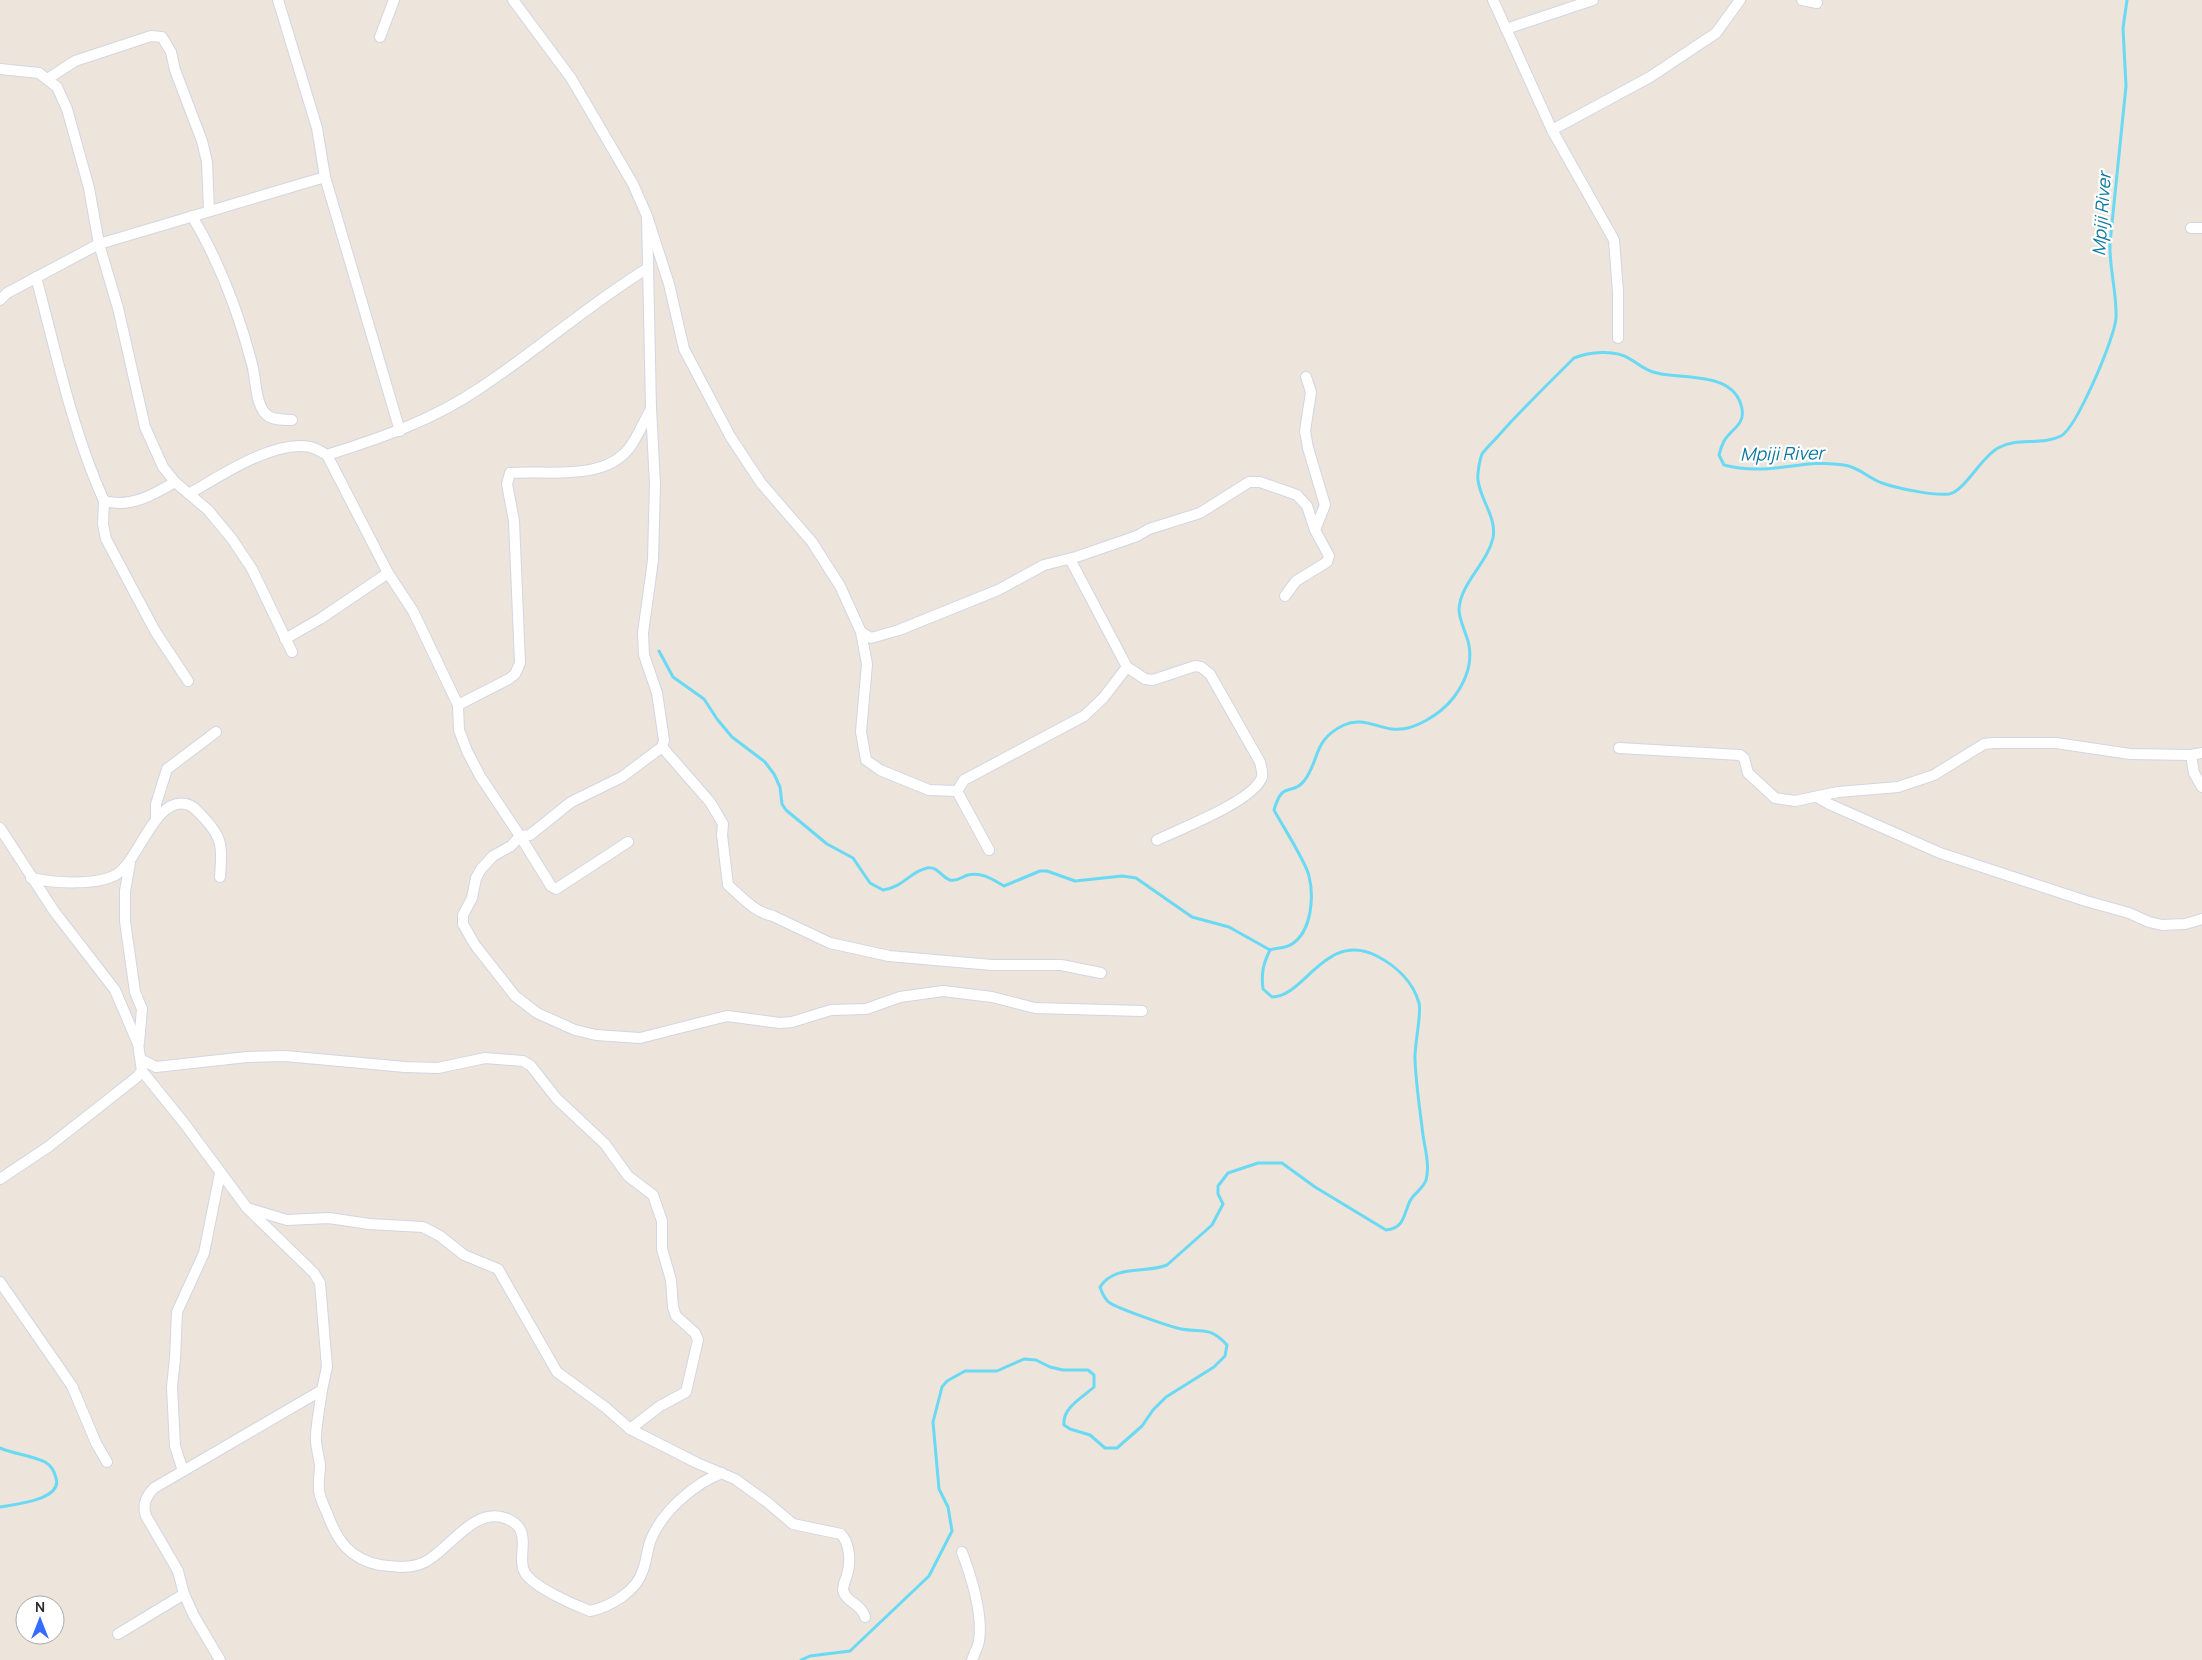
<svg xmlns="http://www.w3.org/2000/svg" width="2202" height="1660" font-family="Manrope,sans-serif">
<rect width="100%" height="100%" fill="#ede4db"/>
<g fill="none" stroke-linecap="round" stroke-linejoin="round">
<g stroke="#6ad9f3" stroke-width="3">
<path d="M 659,651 L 673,677 L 704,699 L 717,719 L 732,737 L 765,762 L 774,774 L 780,787 L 782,804 L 786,810 L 827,844 L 853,858 L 870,883 L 883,890 C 904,887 909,872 927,868 C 938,866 941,877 950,880 C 957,882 961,877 968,875 C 982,872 992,879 1004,886 L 1040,871 L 1047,871 L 1075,881 L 1122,876 L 1136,878 L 1192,917 L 1229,927 L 1270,950"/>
<path d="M 1270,950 C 1276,948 1287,948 1292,944 C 1312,931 1314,896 1309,876 C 1306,862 1282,825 1274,810 C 1283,779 1291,797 1304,781 C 1320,761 1312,740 1344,725 C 1361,717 1376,727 1392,729 C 1413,732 1441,714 1454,697 C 1468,678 1475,658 1466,635 C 1463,626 1459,618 1459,609 C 1461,582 1487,564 1493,538 C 1497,517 1480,500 1478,480 C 1477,474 1480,459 1482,454 C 1487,447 1494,441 1500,434 C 1523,408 1549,383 1574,358 C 1589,352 1615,349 1630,359 C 1639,364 1646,371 1657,373 C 1685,380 1735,371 1742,409 C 1745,425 1731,429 1724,441 C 1722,445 1720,451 1719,455 L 1724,465 C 1768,477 1803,458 1844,465 C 1859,467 1868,478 1882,483 C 1896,488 1934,496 1949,494 C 1965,491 1981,457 1998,448 C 2017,437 2041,446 2061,436 C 2077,427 2115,337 2116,318 C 2117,292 2109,268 2110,243 L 2126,86 L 2123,28 L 2127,0"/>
<path d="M 0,1448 C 14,1454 31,1455 45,1462 C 52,1466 54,1471 56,1478 C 63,1500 15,1504 0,1507"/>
<path d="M 801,1660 L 810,1656 L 850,1651 L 929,1576 L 952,1531 L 948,1507 L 939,1489 L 933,1422 L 942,1387 L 947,1381 L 965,1371 L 997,1371 L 1024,1359 L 1036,1360 L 1050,1367 L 1063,1370 L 1088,1370 L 1094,1375 L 1094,1387 C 1083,1397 1062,1408 1064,1425 L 1070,1429 L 1090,1435 L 1105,1448 L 1117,1448 L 1142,1426 L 1153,1410 L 1166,1397 L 1214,1367 L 1225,1356 L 1227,1345 C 1208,1324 1200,1334 1177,1328 C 1166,1325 1119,1309 1110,1303 C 1105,1300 1102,1293 1100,1287 C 1115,1264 1145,1274 1167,1265 L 1212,1225 L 1223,1204 L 1218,1194 L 1218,1186 L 1228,1173 L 1258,1163 L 1282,1163 L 1315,1187 L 1386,1230 C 1405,1228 1403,1215 1410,1201 C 1414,1193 1423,1189 1426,1180 C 1430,1166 1425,1149 1423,1135 C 1420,1110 1416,1085 1415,1060 C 1414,1045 1422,1014 1419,1003 C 1413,982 1396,966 1377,956 C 1325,930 1305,997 1272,997 L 1263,989 C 1261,974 1263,964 1270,950"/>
</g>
<g stroke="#d1d6e4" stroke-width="12">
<g id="minor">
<polyline points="278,0 317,128 325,177 400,431"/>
<polyline points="513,0 571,78 633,184 647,216 669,284 684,349 730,436 761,483 812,542 840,586 861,632 871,638 899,630 998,590 1044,565 1076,557 1137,536 1149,529 1200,513 1249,482 1260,482 1297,495 1307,506 1315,530"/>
<polyline points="1493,0 1552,130 1614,240 1618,292 1618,338"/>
<polyline points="1802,0 1817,3"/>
<polyline points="1506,29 1593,0"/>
<polyline points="380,37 394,0"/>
<polyline points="0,69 39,73 57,87 67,109 89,188 99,244 118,308 145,427 163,467 175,482 208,510 232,539 252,569 292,652"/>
<polyline points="49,78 75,61 151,36 162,37 171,52 175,70 202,141 207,162 209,211"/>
<polyline points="1552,130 1650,77 1716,33 1740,0"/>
<path d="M 192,216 C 219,261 239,314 252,364 C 256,378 255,400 264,412 C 269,420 283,420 292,420"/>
<polyline points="2191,228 2202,228"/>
<path d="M 36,277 C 56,352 72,430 104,501 C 131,508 153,495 175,482"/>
<polyline points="0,300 7,293 99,244 325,177"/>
<path d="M 327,455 C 381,438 433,420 480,388 C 538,350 589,304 648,268"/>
<path d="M 189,494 C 218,477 275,439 310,447 C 315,448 322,452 327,455 L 388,573 L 413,611 L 458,705 L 459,730 L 467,751 L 480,776 L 520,836 L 530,835 L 571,802 L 622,777 L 662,747 L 664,740 L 657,693 L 644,655 L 643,633 L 653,560 L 655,484 L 651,408 L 647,216"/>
<polyline points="104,501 103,524 106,539 155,631 188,681"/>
<path d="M 1070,559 L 1127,667 L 1145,679 L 1153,680 L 1195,666 L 1201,667 L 1210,674 L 1260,762 C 1261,767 1263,772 1262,777 C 1254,801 1180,829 1157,840"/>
<polyline points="1285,596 1296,581 1327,562 1329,556 1315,530 1325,505 1308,448 1305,431 1311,392 1306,377"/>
<polyline points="861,632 867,664 861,732 866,760 880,770 929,790 957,791 989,850"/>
<polyline points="285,639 320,619 388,573"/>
<path d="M 458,705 L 509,679 L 515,674 L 520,663 L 514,521 L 507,484 L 510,473 C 548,470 604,482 630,447 C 638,436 644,421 651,409"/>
<path d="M 662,747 L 710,802 L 723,824 L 722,835 L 728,885 C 742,897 754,912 773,916 L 830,943 L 889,956 L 992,965 L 1061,965 L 1101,973"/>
<polyline points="1619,748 1740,755 1744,758 1748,773 1775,798 1795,801 1838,792 1898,787 1934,775 1984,744 1994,743 2056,743 2130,754 2191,755 2202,753"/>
<polyline points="2191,755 2194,773 2202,787"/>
<polyline points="957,791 964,780 1084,716 1104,697 1127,667"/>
<polyline points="1817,797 1829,804 1940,853 2086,901 2129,913 2149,922 2162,925 2185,924 2202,919"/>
<polyline points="156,818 156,804 167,769 216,732"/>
<polyline points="0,828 54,911 115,990 138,1044 142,1071 137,1077 48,1147 0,1179"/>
<polyline points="628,842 556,889 551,886 520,836 511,846 493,856 481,869 476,878 472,898 463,915 463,924 475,945 515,996 537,1013 575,1030 596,1035 640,1038 727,1016 780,1023 792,1022 831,1010 866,1009 900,997 943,991 992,997 1035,1008 1142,1011"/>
<polyline points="130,863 125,891 125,921 135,992 142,1009 139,1043"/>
<path d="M 31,878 C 53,883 98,886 117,874 C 139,860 155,797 186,804 C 193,805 199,813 204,818 C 224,839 222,849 220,877"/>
<polyline points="142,1060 156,1067 247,1057 285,1056 405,1067 438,1068 485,1058 523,1061 531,1066 557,1099 605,1144 628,1176 653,1195 662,1221 662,1249 671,1280 673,1307 676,1316 695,1333 698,1340 686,1392 660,1406 630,1429"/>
<path d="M 142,1071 L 184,1123 L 247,1208 L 314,1273 L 320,1283 L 327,1367 L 322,1390 L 154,1488 C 146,1496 142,1505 146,1516 L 178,1571 L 184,1594 L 194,1616 L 220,1660"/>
<path d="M 247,1208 L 287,1220 L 329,1218 L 369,1224 L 423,1227 L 440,1236 L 464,1255 L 498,1269 L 557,1372 L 605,1407 L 630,1429 L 697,1463 L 735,1479 L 767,1502 L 793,1524 L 841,1534 C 850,1544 851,1562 847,1575 C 845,1581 843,1585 843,1590 C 845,1602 862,1604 865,1617"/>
<polyline points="0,1282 72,1386 96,1443 107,1462"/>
<path d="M 322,1390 C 320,1405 317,1420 316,1435 C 315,1446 319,1455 320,1465 C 320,1473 318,1482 319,1491 C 320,1498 324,1506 327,1513 C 337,1540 349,1559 380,1565 C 396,1567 410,1569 425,1562 C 449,1550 473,1507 505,1518 C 536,1529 515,1556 525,1573 C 535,1588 574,1605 590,1611 C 610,1607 637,1591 643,1570 C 647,1559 647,1548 652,1537 C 664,1510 695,1483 722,1473"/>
<polyline points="183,1471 175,1446 172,1387 175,1358 177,1312 204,1253 220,1173"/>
<path d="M 962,1552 C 971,1576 983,1615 979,1641 C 978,1647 974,1654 972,1660"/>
<polyline points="118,1634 184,1594"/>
</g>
</g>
<use href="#minor" stroke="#fff" stroke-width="10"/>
</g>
<g text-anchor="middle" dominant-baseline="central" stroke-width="4.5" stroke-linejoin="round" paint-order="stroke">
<g font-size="18" font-style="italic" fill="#0978a0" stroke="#fff">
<text transform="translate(2101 214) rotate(-86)">Mpiji River</text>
<text transform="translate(1782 453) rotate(-1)">Mpiji River</text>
</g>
</g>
<g transform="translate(40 1620)"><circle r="24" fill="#ffffff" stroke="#aaaaaa"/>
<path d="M0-4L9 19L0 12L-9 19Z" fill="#366bff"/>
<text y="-8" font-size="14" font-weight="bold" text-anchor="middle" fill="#2a2a2a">N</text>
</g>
</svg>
